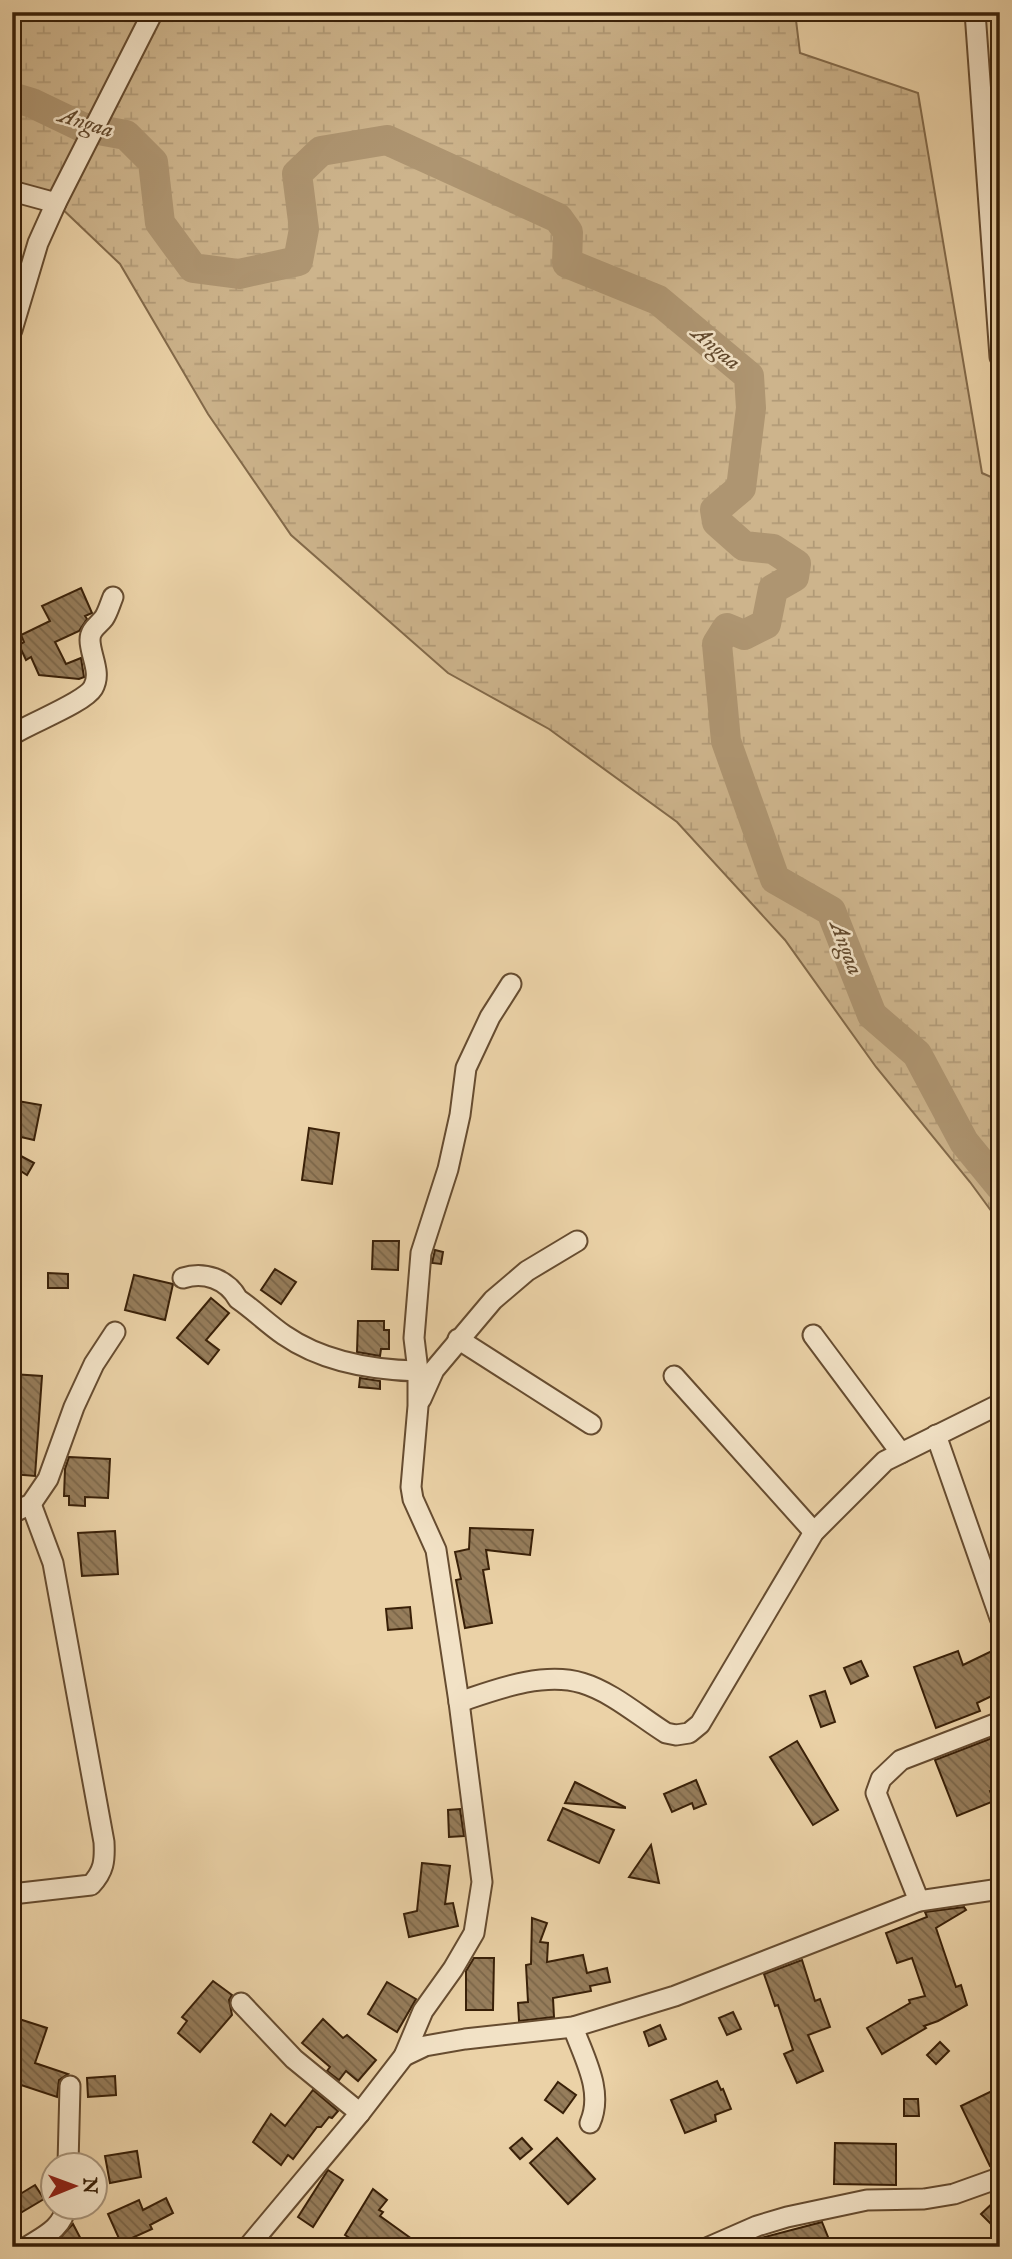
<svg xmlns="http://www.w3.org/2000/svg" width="1012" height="2259" font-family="'IM FELL English',serif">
<defs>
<pattern id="wetland-marsh" width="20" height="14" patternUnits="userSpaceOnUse" patternTransform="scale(1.75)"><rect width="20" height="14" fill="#cdb48c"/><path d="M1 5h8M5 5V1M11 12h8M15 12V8" fill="none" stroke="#b19a77"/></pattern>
<pattern id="building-back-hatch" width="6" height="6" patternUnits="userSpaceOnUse" patternTransform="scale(1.75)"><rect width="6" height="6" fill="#967d5b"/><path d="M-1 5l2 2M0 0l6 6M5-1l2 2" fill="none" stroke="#7b6649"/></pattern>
</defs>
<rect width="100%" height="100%" fill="#ebd2a7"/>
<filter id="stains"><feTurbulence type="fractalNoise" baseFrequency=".00286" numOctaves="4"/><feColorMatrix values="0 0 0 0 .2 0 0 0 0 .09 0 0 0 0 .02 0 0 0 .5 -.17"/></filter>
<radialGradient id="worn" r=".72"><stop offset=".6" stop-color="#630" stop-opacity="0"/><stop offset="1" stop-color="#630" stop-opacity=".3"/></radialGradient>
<polygon fill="url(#wetland-marsh)" stroke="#836a4a" stroke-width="2" points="12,12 795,12 800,53 918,93 982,473 1000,481 1000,1223 970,1182 876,1067 785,940 677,822 549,729 448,673 291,535 208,414 120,264 56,203 12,191"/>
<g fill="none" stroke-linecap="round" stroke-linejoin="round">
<polyline stroke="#ae9571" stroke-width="30" points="12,97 32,103 82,127 126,135 153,162 160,223 193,268 239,274 298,261 304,229 297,174 321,151 387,140 558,218 568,232 567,263 658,300 749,376 751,408 741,488 715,510 717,522 744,546 773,549 796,564 794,577 773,589 766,624 744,635 727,628 717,644 726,741 775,879 831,911 872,1015 917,1054 964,1142 1000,1186"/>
</g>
<g fill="url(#building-back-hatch)" stroke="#392008" stroke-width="2">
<polygon points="81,588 92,613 85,616 87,619 79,631 55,642 66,664 81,658 84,677 79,679 39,675 31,657 26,660 19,645 24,642 21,635 50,621 42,606"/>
<polygon points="12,1100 41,1105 34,1140 12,1135"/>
<polygon points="309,1128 339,1133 332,1184 302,1180"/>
<polygon points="19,1155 34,1163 27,1175 13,1166"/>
<polygon points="373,1241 399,1241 398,1270 372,1269"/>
<polygon points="435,1250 443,1252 441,1264 432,1263"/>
<polygon points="275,1269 296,1282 281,1304 261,1290"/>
<polygon points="48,1273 68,1274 68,1288 48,1288"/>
<polygon points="134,1275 173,1284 165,1320 125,1310"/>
<polygon points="211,1298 229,1313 206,1340 219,1350 208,1364 177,1338"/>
<polygon points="358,1321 384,1321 384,1330 389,1330 389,1349 381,1349 380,1356 357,1352"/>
<polygon points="12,1374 42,1376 35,1476 12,1474"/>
<polygon points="360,1378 380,1381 380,1389 359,1387"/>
<polygon points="69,1457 110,1459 108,1498 85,1497 85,1506 69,1505 69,1496 64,1496 65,1469"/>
<polygon points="470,1528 533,1530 530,1555 486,1550 489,1569 483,1570 492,1623 465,1628 456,1580 461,1579 455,1552 469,1549"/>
<polygon points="115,1531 118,1574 82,1576 78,1533"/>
<polygon points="410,1607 412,1628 388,1630 386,1609"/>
<polygon points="1000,1647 1000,1692 977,1703 980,1711 936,1728 914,1667 958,1651 963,1665"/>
<polygon points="861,1661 868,1676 851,1684 844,1668"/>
<polygon points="825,1691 835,1722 821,1727 810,1696"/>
<polygon points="1000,1735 1000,1787 990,1791 994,1801 957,1816 935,1760"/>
<polygon points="797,1741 838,1810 813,1825 770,1757"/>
<polygon points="696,1780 706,1804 694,1809 692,1803 672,1812 664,1794"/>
<polygon points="575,1782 625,1807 625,1808 565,1803"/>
<polygon points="563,1808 614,1830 599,1863 548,1840"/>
<polygon points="460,1809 464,1836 449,1837 448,1810"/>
<polygon points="651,1845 659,1883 629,1877"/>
<polygon points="422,1863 450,1866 445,1904 453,1903 458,1926 409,1937 404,1914 417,1911"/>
<polygon points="964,1907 966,1910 936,1928 956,1987 961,1985 967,2005 938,2021 924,2026 926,2028 882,2054 867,2028 910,2003 909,2000 925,1996 912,1958 897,1963 886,1933 927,1917 925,1912"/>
<polygon points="532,1918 547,1923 540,1942 548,1943 547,1962 583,1955 587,1973 607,1968 610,1982 590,1986 591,1991 553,1998 554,2017 519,2021 518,2003 528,2002 526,1965 531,1964"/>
<polygon points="474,1958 494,1958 493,2010 466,2010 466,1971"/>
<polygon points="802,1960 815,2001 820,1999 830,2027 808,2035 823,2071 797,2083 784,2054 793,2050 778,2005 775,2006 764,1974"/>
<polygon points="213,1981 232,1995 229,2000 232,2015 200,2052 178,2033 187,2021 182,2017"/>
<polygon points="387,1982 416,1999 397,2032 368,2014"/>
<polygon points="733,2012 741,2029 727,2035 719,2018"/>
<polygon points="19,2019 47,2028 35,2063 68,2074 59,2080 57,2097 12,2082 12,2040"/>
<polygon points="323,2019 343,2038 347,2035 376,2060 358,2081 346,2071 339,2080 327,2071 330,2067 302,2043"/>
<polygon points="660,2025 666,2039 649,2046 644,2032"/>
<polygon points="940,2042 949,2051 936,2064 927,2055"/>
<polygon points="115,2076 116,2095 88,2097 87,2078"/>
<polygon points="717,2081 721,2090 723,2089 731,2109 715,2115 716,2121 685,2133 671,2100"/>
<polygon points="558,2082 576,2095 563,2113 545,2100"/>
<polygon points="1000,2087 1000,2162 990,2166 961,2106"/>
<polygon points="313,2090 338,2111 332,2118 329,2117 321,2127 317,2127 293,2159 288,2155 281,2165 253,2142 271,2114 285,2126"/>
<polygon points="904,2099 918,2099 919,2116 904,2116"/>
<polygon points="522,2138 532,2149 520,2159 510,2148"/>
<polygon points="557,2138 595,2179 568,2204 530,2163"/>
<polygon points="835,2143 896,2144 896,2185 834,2184"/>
<polygon points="137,2151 141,2177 110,2183 105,2156"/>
<polygon points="328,2170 343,2180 313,2227 298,2217"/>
<polygon points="35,2185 44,2199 12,2218 12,2199"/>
<polygon points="373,2189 387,2200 379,2210 383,2212 380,2216 423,2247 396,2247 387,2240 380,2247 367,2238 362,2246 345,2235"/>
<polygon points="1000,2196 1000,2233 981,2214"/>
<polygon points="166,2198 173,2213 150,2225 152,2229 121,2243 108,2214 139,2200 143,2210"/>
<polygon points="822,2222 832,2247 740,2247 761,2238"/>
<polygon points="73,2224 85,2247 56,2247 54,2244"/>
</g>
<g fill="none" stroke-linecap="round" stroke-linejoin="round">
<g stroke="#664c30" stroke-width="23">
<g id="minor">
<polyline points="975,12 1000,357"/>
<polyline points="12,191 56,203"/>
<polyline points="12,330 38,243 56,203 153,12"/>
<path d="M 12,735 C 30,723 84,703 93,688 C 102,673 90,655 90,640 C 90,629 98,626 104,618 C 108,612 110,604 113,597"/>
<path d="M 183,1278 C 204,1271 227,1279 238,1299 C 254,1310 268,1324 284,1335 C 323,1362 372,1370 418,1371"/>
<polyline points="813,1335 901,1453"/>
<polyline points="458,1339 591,1424"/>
<polyline points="674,1376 814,1532"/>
<polyline points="421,1399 434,1370 493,1300 527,1271 577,1241"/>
<polyline points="936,1435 1000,1618"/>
<polyline points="12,1513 31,1504 48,1479 74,1407 94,1364 115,1332"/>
<path d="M 459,1702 C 495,1690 543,1671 582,1683 C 612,1692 639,1716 666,1733 L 676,1735 L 689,1733 L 700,1724 L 814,1532 L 885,1461 L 1000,1404"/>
<path d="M 12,1894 L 91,1885 C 104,1871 105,1861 104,1842 L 53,1563 L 31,1504"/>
<polyline points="919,1901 876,1793 881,1779 901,1760 1000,1722"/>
<polyline points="241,2003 294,2059 360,2113"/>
<path d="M 573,2027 C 584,2058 604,2091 590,2123"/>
<polyline points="404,2056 425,2046 465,2039 573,2027 675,1996 919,1901 1000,1889"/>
<polyline points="68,2164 70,2086"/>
<path d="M 27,2247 C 44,2236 63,2228 66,2206"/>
<polyline points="248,2247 360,2113 404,2056 423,2011 453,1969 474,1933 482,1882 459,1702 436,1550 413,1499 411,1487 418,1406 418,1371 414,1338 421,1253 448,1169 460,1115 466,1068 490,1017 511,984"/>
<polyline points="709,2247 757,2226 787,2217 867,2200 924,2199 954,2194 996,2179"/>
</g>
</g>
<use href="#minor" stroke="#f2e2c6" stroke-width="19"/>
</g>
<g text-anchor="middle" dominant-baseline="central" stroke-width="5" stroke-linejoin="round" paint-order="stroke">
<g font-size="23" font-style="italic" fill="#62492d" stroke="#f2e2c6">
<text transform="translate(86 123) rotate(17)">Angaa</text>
<text transform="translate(716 348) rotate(40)">Angaa</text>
<text transform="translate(846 948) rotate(69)">Angaa</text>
</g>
</g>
<rect width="1012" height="2259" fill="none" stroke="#ebd2a7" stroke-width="42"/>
<rect x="14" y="14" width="984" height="2231" fill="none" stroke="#392008" stroke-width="3.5"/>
<rect x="21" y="21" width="970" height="2217" fill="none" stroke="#392008" stroke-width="2"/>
<g transform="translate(74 2186) rotate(89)"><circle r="33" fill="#f2e2c6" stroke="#a8947a" stroke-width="2"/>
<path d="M0-5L12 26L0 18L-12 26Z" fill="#8f2418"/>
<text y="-10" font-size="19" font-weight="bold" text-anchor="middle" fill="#392008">N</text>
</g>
<rect width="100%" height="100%" filter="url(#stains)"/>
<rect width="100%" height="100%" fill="url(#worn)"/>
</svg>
